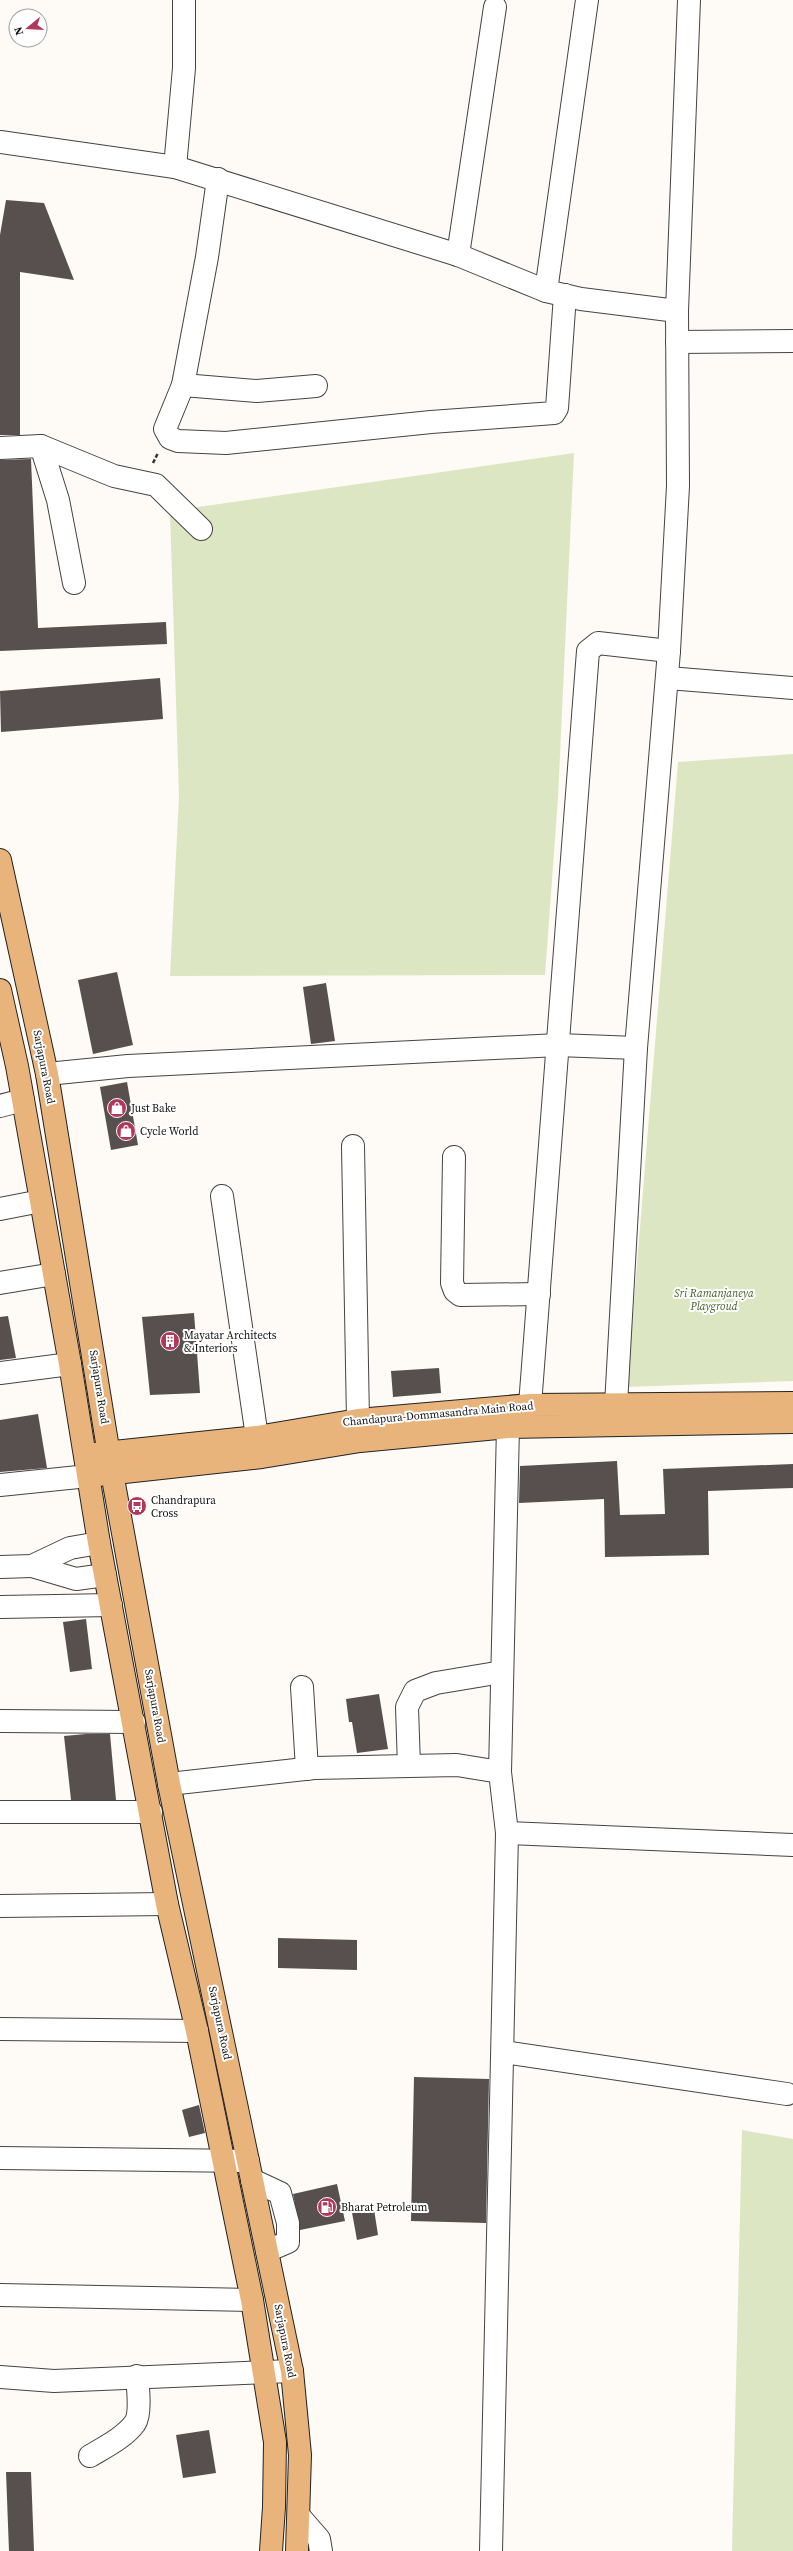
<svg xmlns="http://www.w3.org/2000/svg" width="793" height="2551" font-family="'Source Serif 4',serif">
<rect width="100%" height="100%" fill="#fefaf6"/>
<g fill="#dde6c2">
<polygon points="574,453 558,798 545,975 170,976 179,796 170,511"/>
<polygon points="793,754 793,1381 627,1387 678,762"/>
<polygon points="742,2130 793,2139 793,2551 732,2551"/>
</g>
<g fill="#58504e">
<polygon points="6,200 44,203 74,280 20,272 20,435 0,435 0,235"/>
<polygon points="31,459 38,628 166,622 167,644 0,651 0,460"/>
<polygon points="160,678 163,719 1,732 0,691"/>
<polygon points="117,972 133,1045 93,1054 78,980"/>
<polygon points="326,983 335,1041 311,1044 303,987"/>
<polygon points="127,1082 138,1145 111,1150 100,1087"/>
<polygon points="194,1313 200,1393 150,1395 142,1317"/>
<polygon points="8,1316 16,1358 0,1360 0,1317"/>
<polygon points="439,1368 441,1393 393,1397 391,1371"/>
<polygon points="38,1414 47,1468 0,1472 0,1420"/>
<polygon points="617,1461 620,1515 665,1514 663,1469 793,1464 793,1488 708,1491 709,1555 605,1557 604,1499 519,1503 520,1466"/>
<polygon points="86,1619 92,1669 70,1672 63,1622"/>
<polygon points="379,1694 388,1749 357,1753 352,1722 349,1722 346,1699"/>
<polygon points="86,1734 110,1734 116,1800 71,1800 64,1736"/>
<polygon points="278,1938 357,1940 357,1970 278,1968"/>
<polygon points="414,2077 489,2079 486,2223 411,2221"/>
<polygon points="199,2105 205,2133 189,2137 182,2110"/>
<polygon points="337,2184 345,2221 300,2230 293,2194"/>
<polygon points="373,2203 378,2235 357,2240 351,2207"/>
<polygon points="209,2430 216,2473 183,2478 176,2435"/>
<polygon points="6,2472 31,2472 34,2551 9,2551"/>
</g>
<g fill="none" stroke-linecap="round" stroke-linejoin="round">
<g stroke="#444" stroke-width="24">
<g id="minor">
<polyline points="0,142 175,167 458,255 546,291 581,299 677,311"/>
<polyline points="175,167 184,68 184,0"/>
<polyline points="218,179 207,257 183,385 165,429 170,438 178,441 226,443 431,422 554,413 557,408 565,295"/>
<polyline points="458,255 495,7"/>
<polyline points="546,291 587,0"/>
<polyline points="677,342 793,341"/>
<polyline points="183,385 257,391 316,386"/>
<polyline points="41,446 114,476 156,485 201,529"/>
<polyline points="0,448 41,446 58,500 74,583"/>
<polyline points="668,678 793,688"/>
<polyline points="47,1074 128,1066 558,1045 636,1048"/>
<polyline points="0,1106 23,1100"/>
<polyline points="353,1146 358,1420"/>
<polyline points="454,1157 452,1283 455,1291 460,1295 539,1294"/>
<polyline points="222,1196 257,1437"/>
<polyline points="0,1209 41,1201"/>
<polyline points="0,1283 54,1274"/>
<polyline points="0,1373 70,1364"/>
<polyline points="530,1405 588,651 598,643 669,651"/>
<polyline points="616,1405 636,1048 669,651 678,486 677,311 689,0"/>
<polyline points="0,1485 88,1476"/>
<polyline points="32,1566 76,1579 105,1575"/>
<polyline points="0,1567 32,1566 70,1548 99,1543"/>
<polyline points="0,1607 111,1605"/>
<polyline points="302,1687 307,1769"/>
<polyline points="0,1721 134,1722"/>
<polyline points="409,1766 407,1707 415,1691 436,1683 502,1672"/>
<polyline points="169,1784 314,1768 457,1765 500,1772"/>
<polyline points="0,1812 151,1812"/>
<polyline points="507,1833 793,1845"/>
<polyline points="0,1906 167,1904"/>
<polyline points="0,2029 197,2031"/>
<polyline points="503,2052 787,2094"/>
<polyline points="0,2158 248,2161"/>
<polyline points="252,2180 280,2193 288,2223 288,2242 267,2251"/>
<polyline points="0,2295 252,2300"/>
<polyline points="0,2377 54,2381 292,2371"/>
<path d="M 90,2456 C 105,2447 125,2437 135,2423 C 141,2414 138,2387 137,2376"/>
<polyline points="299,2516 319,2539 321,2551"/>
<polyline points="491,2551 507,1833 500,1772 508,1427"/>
</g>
</g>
<g stroke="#222" stroke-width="24">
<g id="major">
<polyline points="0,860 47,1074 112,1473 169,1784 292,2371 300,2455 297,2551"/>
<polyline points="0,990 17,1066 70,1364 99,1543 167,1904 197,2031 252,2300 275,2442 274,2507 271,2551"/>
<polyline points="95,1454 257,1437 358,1420 530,1405 793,1403"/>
<polyline points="97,1475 262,1457 360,1441 508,1427 793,1422"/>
</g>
</g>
<polyline stroke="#333" stroke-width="2.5" stroke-dasharray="4 2" stroke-linecap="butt" points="153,463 158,453"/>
<use href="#minor" stroke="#fff" stroke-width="22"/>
<use href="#major" stroke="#e9b47b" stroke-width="22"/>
</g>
<defs>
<g id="shop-disc" transform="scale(1)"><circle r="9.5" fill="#b2385b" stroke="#fff"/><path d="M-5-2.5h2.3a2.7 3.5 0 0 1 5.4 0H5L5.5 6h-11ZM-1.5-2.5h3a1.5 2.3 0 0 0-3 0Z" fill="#fff"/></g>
<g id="building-disc" transform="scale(1)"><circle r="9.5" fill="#b2385b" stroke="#fff"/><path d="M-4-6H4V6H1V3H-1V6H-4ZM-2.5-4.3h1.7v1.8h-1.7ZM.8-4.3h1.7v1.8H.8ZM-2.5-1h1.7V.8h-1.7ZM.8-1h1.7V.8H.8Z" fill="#fff"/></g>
<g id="bus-disc" transform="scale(1)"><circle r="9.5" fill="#b2385b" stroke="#fff"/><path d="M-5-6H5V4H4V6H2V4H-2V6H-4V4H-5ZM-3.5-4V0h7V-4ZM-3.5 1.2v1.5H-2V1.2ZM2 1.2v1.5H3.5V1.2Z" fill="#fff"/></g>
<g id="fuel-disc" transform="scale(1)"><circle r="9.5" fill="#b2385b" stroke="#fff"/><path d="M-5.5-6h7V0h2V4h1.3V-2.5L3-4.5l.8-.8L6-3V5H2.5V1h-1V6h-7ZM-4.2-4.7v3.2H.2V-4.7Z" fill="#fff"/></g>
</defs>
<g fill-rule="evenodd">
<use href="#shop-disc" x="117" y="1108"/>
<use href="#shop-disc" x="126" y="1131"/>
<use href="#building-disc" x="170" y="1341"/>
<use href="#bus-disc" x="137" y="1506"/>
<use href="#fuel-disc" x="327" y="2207"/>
</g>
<g text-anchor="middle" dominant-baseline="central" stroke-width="4" stroke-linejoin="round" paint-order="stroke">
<g font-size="11" fill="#111" stroke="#fff">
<text transform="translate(44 1067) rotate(79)">Sarjapura Road</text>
<text transform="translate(99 1387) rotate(81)">Sarjapura Road</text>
<text transform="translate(438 1414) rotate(-5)">Chandapura-Dommasandra Main Road</text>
<text transform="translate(155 1706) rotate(80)">Sarjapura Road</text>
<text transform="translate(220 2023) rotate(78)">Sarjapura Road</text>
<text transform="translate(285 2341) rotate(79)">Sarjapura Road</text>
</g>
<g font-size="11" fill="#111" stroke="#fff" text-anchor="start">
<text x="131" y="1108">Just Bake</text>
<text x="140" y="1131">Cycle World</text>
<text x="184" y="1335">Mayatar Architects<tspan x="184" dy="13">&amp; Interiors</tspan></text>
<text x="151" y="1500">Chandrapura<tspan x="151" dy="13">Cross</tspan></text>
<text x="341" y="2207">Bharat Petroleum</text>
</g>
<g font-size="11" font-style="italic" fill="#426228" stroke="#fff">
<text x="714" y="1293">Sri Ramanjaneya<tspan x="714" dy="13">Playgroud</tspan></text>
</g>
</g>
<g transform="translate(28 28) rotate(252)"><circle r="19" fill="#ffffff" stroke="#a0a0a0"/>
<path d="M0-3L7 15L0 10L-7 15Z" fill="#b2385b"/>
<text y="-6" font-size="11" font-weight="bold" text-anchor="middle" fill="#111111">N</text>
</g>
</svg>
